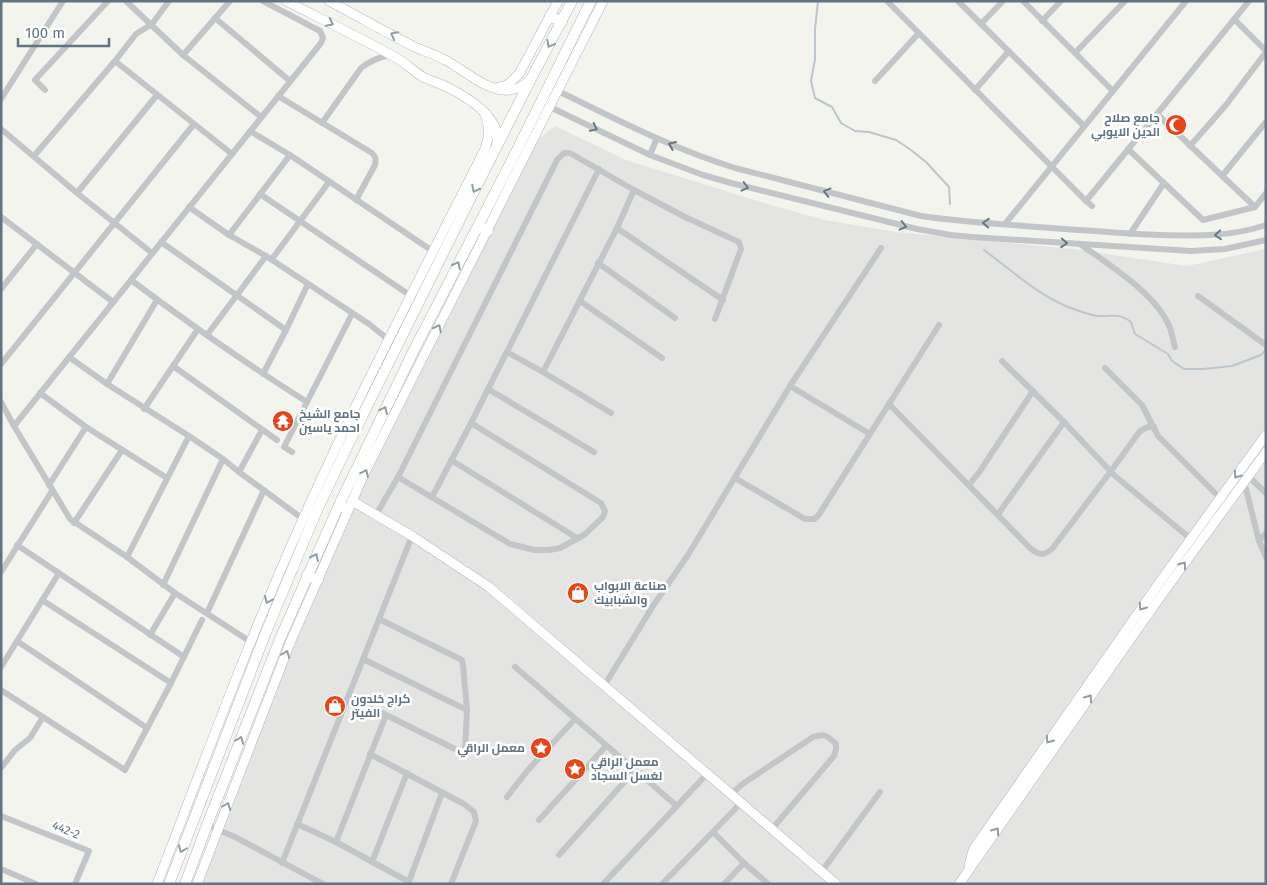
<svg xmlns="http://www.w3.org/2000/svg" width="1267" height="885" font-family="'Fira Sans',Cairo,sans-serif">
<rect width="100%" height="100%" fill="#f4f4ef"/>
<polygon fill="#e4e5e3" points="555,126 626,160 774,206 825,220 897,232 1073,249 1187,266 1266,249 1266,884 193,884 315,571 354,492 537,140"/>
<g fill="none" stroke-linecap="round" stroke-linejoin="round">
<g stroke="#bbc7cc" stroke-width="2">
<polyline points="818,1 815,29 815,59 811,81 815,98 832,107 841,123 855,131 869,132 896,140 911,150 926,162 949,187 950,204"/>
<path d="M 984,250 C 1011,270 1037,294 1068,307 C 1078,310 1088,315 1098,316 C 1114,317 1117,312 1131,322 L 1135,334 L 1168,354 L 1172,361 L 1184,369 L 1203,369 L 1232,366 L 1261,355 L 1266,350"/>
</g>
<g stroke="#b3b8bb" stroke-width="10">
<g id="major">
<path d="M 286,1 C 323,20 362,38 398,59 C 407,64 414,72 423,77 C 431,81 439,83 447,87 C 459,93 473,101 482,110 C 493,120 500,133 496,147"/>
<path d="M 329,1 C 358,16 388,34 417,48 C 427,52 436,55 445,60 C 464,70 481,87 503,90 C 514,91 524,87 530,79"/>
<polyline points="499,87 507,85 519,74 558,1"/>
<polyline points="352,501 412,536 489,587 836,884"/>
<polyline points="969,866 972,854 975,847 1159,583 1266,435"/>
<path d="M 157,884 C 204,762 249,639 303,519 C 359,394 423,272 485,149 C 490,134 490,127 484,112"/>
<polyline points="197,884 290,643 364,474 603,1"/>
<polyline points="959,884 1165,590 1266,452"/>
</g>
</g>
<g stroke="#b3b6b9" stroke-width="11">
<g id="highway">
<polyline points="550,16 562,22"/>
<polyline points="478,226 488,231"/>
<polyline points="339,505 348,509"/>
<polyline points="307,575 318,580"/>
<polyline points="169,884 266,632 314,517 345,451 463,213 531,79 572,1"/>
<polyline points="185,884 207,825 280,639 339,505 415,348 514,156 591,1"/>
</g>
</g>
<g stroke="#c3c6c9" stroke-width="6">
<polyline points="126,1 183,55 261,117"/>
<polyline points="887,1 1086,201 1092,206"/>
<polyline points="958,1 1084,126"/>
<polyline points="1023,1 1113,91"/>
<polyline points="215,18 290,81"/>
<polyline points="1234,19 1266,51"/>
<polyline points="1042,21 1061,1"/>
<polyline points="981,24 1003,1"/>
<polyline points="1075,53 1125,1"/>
<polyline points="183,55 230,1"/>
<polyline points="115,61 232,154"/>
<polyline points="875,81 918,34"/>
<polyline points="45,90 35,80 108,1"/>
<polyline points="975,90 1009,51"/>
<path d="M 558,91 C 616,119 673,149 735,168 L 921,216 C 969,223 1017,225 1065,229 C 1097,231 1129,234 1160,235 C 1197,236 1231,237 1266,225"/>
<path d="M 278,96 L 372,153 C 376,157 376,159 375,165 L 356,200"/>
<polyline points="1,99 63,1"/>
<polyline points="550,107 650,155 703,175 731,183 917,229 951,235 972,237 1191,251 1225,249 1266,240"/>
<polyline points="1157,114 1255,207"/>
<path d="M 322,123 L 361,68 C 370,61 379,57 390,55"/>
<polyline points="1,129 77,193 152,253"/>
<polyline points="250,131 290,155 434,252"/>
<polyline points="1190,146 1226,105 1266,52"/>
<polyline points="1128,149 1203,220 1255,207 1266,193"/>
<polyline points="650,155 657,138"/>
<polyline points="34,156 115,61 136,34 152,24 169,1"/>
<polyline points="1222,176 1266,122"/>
<polyline points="77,193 157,95"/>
<polyline points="260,194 411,296"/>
<polyline points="1086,201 1249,1"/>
<polyline points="189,207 229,235 266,256 369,324 389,340"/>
<polyline points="1,217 113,302"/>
<polyline points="1005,224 1186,1"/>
<polyline points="617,228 723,300"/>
<polyline points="1130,234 1164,183"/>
<polyline points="229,235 290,155"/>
<polyline points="161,242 286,330"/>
<path d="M 1080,244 C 1109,265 1157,294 1170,328 C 1172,334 1173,341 1175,347"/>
<polyline points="272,259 329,182"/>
<polyline points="598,263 675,318"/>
<path d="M 131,280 C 188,323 247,364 307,402"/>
<polyline points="1,289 37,244"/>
<polyline points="1198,296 1266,345"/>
<polyline points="580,301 662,358"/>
<polyline points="207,335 266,256"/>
<polyline points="507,352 543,372 611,413"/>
<polyline points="69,357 107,384 189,436 223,459 239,472 303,519"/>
<polyline points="1002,361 1064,422 1115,476 1191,539"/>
<polyline points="1,364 194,124"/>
<polyline points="173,366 277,440"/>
<polyline points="1105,368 1142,405 1158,436 1220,498"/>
<polyline points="543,372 617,228 634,190"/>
<polyline points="263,374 286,330 308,284"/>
<polyline points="107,384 157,300"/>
<polyline points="790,386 870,434"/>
<polyline points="488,389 594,452"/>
<polyline points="40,393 86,427 167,478"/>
<polyline points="1,402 14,426 70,519 127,557 175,593 251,642"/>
<path d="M 890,405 L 1031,549 C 1040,555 1043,556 1052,549 L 1111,471 L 1140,431 L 1148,427 L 1154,427"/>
<polyline points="144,409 198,329"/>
<polyline points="14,426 321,43 323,38 320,31 263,1"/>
<polyline points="292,452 284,447 352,314"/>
<polyline points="451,460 577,538"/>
<polyline points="239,472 262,430"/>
<polyline points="1248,476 1266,493"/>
<polyline points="398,477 510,544 535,550 549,550 560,548 584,535 603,517 605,511 601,503 471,423"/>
<polyline points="735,478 805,519 814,519 818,516 939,325"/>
<polyline points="1244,481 1259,541 1266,557"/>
<polyline points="49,485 86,427"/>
<polyline points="969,485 980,471 1033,391"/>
<polyline points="432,497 471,423 599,169"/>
<polyline points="998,514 1064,422"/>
<polyline points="376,515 398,477 557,160 564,153 570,153 634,190 685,217 739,242 741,249 715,319"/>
<polyline points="74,523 122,450"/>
<polyline points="1259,541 1266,533"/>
<polyline points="17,545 184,657"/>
<polyline points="127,557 189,436"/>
<polyline points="1,572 52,491"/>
<polyline points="163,585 223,459"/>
<polyline points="42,600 171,683"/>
<polyline points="207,613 264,490"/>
<polyline points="150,635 175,593"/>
<polyline points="17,641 147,728"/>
<polyline points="363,659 467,710"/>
<polyline points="1,667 59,573"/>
<polyline points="515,667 677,806"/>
<polyline points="604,686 653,606 688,555 790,386 881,248"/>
<polyline points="1,690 125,770 171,683 202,620"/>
<polyline points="349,696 386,715 455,749 462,752 465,750 467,710 463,665 462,660 379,619"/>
<polyline points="370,754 464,804 474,812 476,821 451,884"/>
<polyline points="1,768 15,750 30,738 43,717"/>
<path d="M 731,794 L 744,783 L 813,737 C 825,733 827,736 836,744 L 836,749 L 834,756 L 772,829"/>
<polyline points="507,797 527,771 575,719"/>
<polyline points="1,816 89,851 75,884"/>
<polyline points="539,820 606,746"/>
<polyline points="297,824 336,842 409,882"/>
<polyline points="207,825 235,837 323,884"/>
<polyline points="713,832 744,863 768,884"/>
<polyline points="336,842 386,715"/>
<polyline points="559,855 635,770"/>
<polyline points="372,862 407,773"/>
<polyline points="282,863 412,536"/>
<polyline points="1,869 36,884"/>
<polyline points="822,871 880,792"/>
<polyline points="408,884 442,793"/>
<polyline points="603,884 707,774"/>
<polyline points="662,884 741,803"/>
<polyline points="724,884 744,863"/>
</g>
<use href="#major" stroke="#fff" stroke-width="9"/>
<use href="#highway" stroke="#fff" stroke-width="10"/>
</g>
<defs><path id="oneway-chevron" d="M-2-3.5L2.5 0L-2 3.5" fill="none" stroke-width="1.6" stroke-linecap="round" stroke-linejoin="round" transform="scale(1.25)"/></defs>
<g stroke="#909ea7">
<use href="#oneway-chevron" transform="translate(330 23) rotate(27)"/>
<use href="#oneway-chevron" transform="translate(394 35) rotate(-152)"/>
<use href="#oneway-chevron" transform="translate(550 44) rotate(119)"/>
<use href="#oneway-chevron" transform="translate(475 189) rotate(117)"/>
<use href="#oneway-chevron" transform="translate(457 265) rotate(-63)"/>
<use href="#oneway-chevron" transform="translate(438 328) rotate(-63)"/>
<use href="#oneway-chevron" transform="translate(384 410) rotate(-64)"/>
<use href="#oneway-chevron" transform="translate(365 473) rotate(-65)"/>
<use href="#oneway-chevron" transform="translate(1237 475) rotate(126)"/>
<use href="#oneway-chevron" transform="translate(315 557) rotate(-66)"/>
<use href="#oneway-chevron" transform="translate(1183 565) rotate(-54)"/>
<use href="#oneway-chevron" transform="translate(268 600) rotate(113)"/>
<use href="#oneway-chevron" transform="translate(1142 607) rotate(125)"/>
<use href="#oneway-chevron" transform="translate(286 654) rotate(-69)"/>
<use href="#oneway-chevron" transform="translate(1089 698) rotate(-55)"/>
<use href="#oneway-chevron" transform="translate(240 740) rotate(-69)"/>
<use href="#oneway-chevron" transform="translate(1049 740) rotate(125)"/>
<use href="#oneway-chevron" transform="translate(227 806) rotate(-69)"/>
<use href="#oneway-chevron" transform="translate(996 831) rotate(-55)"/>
<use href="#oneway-chevron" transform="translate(182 849) rotate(111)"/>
</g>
<g stroke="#667885">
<use href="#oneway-chevron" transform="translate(594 128) rotate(26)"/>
<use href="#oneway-chevron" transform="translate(672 145) rotate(-157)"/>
<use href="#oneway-chevron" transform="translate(745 187) rotate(14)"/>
<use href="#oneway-chevron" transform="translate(827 192) rotate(-165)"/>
<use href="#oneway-chevron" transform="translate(986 223) rotate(-176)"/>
<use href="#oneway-chevron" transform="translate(903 226) rotate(14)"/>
<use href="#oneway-chevron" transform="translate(1218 235) rotate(175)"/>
<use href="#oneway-chevron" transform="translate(1064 243) rotate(4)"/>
</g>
<defs>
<g id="mosque-disc" transform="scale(1.125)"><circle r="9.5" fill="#e9431a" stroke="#fff"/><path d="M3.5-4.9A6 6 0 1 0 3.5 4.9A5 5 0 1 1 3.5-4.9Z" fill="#fff"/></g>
<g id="temple-disc" transform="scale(1.125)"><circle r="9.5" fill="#e9431a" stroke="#fff"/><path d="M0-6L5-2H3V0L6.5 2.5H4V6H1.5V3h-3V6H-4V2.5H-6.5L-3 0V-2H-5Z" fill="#fff"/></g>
<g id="shop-disc" transform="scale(1.125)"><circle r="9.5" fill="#e9431a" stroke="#fff"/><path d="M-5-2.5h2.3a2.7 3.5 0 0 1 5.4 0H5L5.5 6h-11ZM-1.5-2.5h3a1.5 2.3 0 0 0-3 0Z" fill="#fff"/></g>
<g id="sight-disc" transform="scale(1.125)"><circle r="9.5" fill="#e9431a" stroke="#fff"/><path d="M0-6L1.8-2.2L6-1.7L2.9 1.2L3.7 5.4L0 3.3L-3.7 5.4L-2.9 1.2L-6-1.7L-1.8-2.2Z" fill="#fff"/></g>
</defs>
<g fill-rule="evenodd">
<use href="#mosque-disc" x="1176" y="125"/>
<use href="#temple-disc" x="283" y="421"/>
<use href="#shop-disc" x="578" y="593"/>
<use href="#shop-disc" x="335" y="706"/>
<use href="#sight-disc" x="541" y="748"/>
<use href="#sight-disc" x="575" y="769"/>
</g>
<g text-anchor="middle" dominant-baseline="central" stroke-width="5" stroke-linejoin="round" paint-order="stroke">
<g font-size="12" font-weight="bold" fill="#617481" stroke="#fff" text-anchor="start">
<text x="1160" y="118" text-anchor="end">جامع صلاح<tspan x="1160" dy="14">الدين الايوبي</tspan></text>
<text x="299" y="414">جامع الشيخ<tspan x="299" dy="14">احمد ياسين</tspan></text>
<text x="594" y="586">صناعة الابواب<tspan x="594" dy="14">والشبابيك</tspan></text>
<text x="351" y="699">كراج خلدون<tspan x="351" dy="14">الفيتر</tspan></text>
<text x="525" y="748" text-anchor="end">معمل الراقي</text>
<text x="591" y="762">معمل الراقي<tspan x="591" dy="14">لغسل السجاد</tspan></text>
</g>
<g font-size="12" fill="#617481" stroke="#fff">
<text transform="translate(66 830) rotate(22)">442-2</text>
</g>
</g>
<rect width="1267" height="885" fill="none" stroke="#617481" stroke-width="5"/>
<path d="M18 38v8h91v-8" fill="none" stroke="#617481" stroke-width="2.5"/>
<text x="25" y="38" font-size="15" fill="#617481" stroke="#ffffff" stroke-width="4" paint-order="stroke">100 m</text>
</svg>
